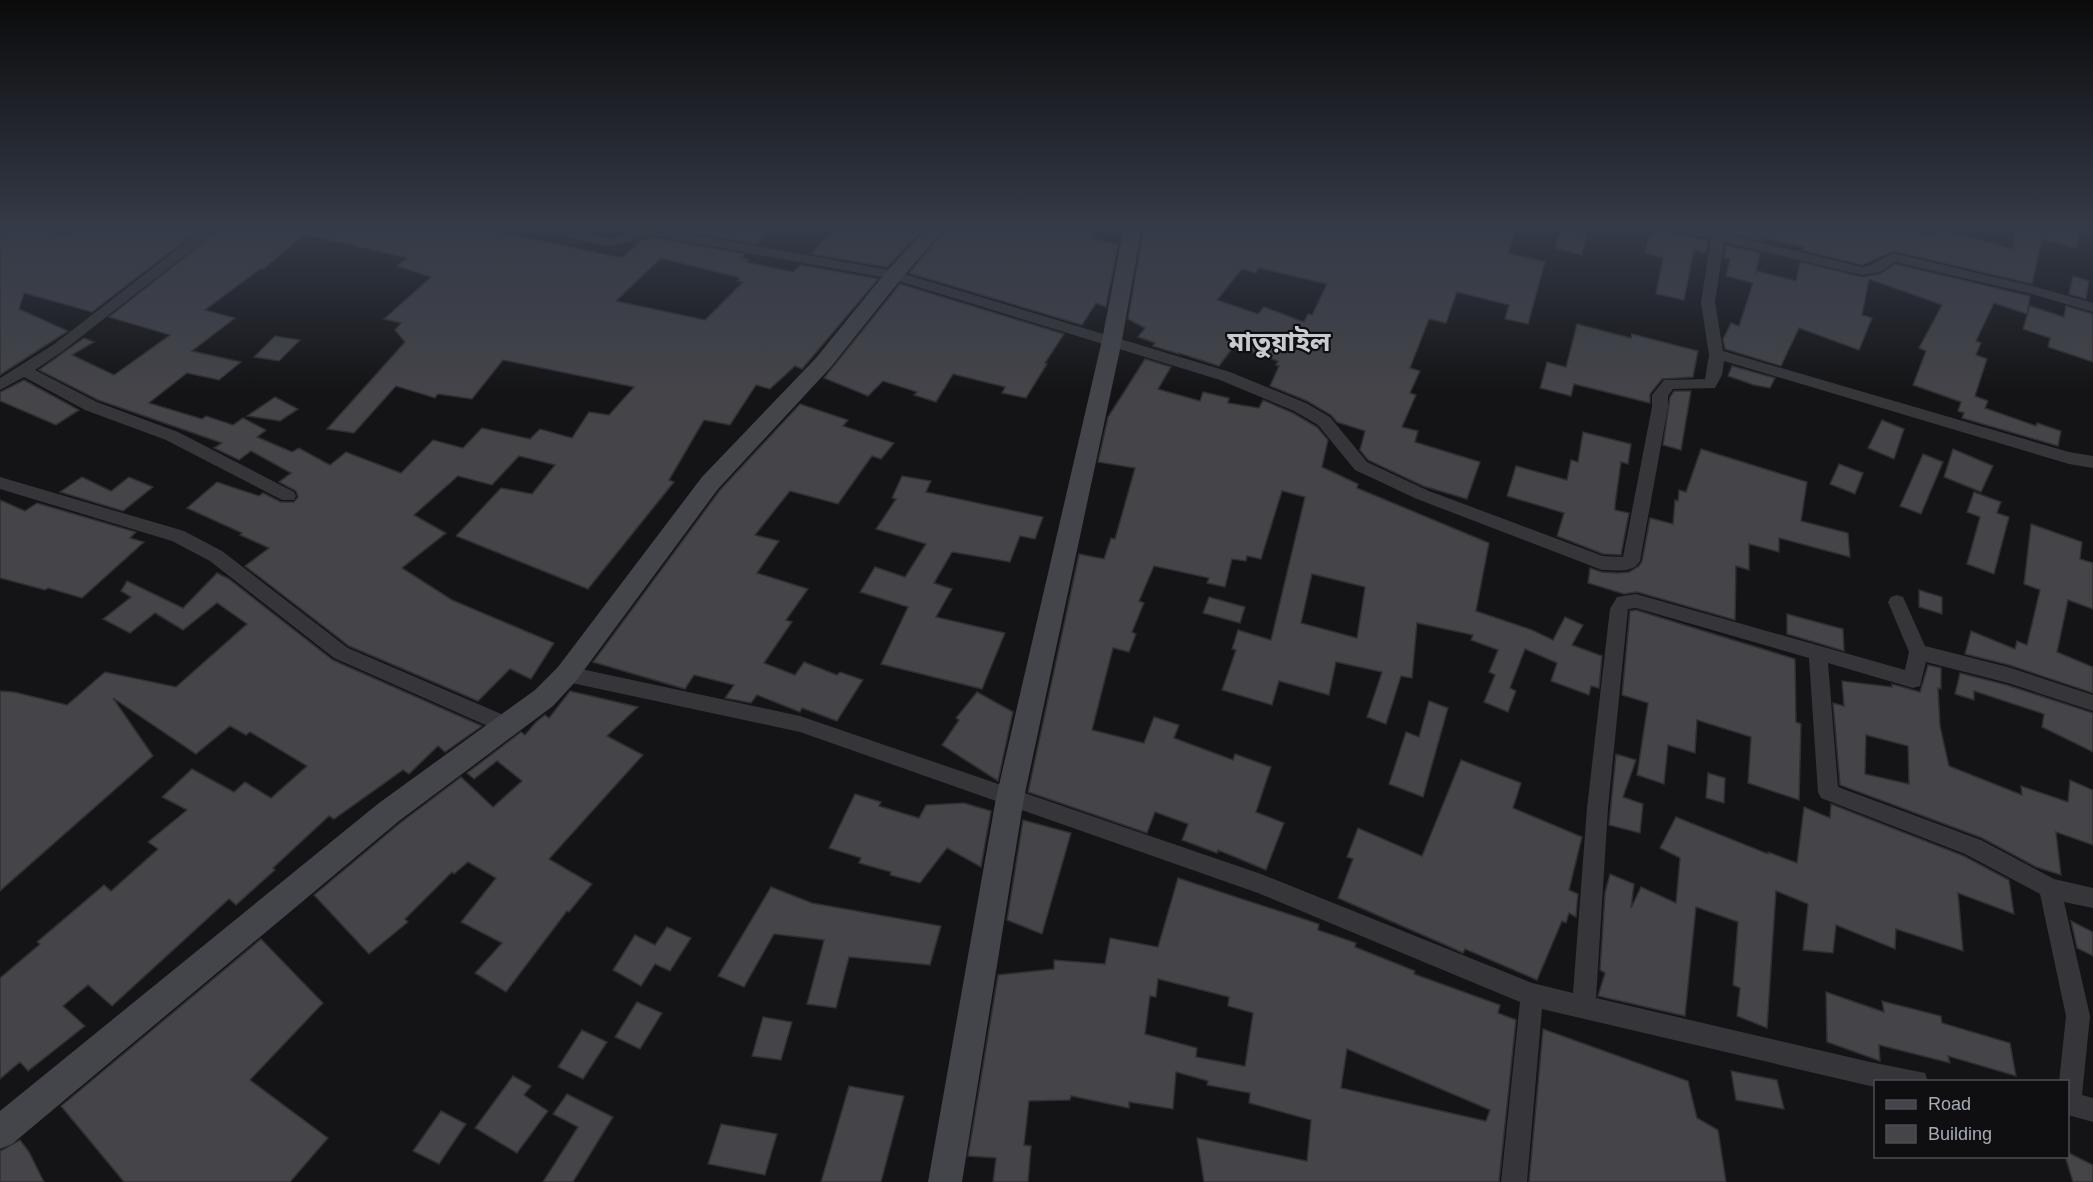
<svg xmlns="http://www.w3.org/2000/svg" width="2093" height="1182" font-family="Helvetica,'Noto Sans Bengali',sans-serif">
<rect width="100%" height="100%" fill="#141416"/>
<g fill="#444449" stroke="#2f2f32" stroke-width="1.5" fill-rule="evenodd">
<polygon points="0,226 21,226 67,235 68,226 204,226 92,312 24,293 19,309 68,331 0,375"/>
<path d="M 224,226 L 472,226 L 622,258 L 642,240 L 651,237 L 745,254 L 741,258 L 748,259 L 746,262 L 793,272 L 801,265 L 878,279 L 802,369 L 795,366 L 770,389 L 756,385 L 730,425 L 704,420 L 669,480 L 674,482 L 588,589 L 456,536 L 501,488 L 532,494 L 555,465 L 519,456 L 492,485 L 458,476 L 414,515 L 446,533 L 402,568 L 452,600 L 554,643 L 531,679 L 510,669 L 478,701 L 349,646 L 245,566 L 269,548 L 240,535 L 242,533 L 187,508 L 217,482 L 259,496 L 263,493 L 281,502 L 294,502 L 298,497 L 296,491 L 279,482 L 291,473 L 251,451 L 239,460 L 214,448 L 222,443 L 98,400 L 39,370 L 84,338 L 94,342 L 72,355 L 114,375 L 170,335 L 109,317 ZM 304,234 L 407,258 L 397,266 L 431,277 L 384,319 L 401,323 L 395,330 L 405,342 L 327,429 L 354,433 L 396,386 L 435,398 L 438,394 L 472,399 L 503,360 L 634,387 L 609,415 L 589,412 L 572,438 L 540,429 L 530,439 L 482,428 L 463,448 L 433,440 L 401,473 L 346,452 L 330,465 L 299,448 L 292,452 L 257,437 L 266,430 L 243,418 L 233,425 L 206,416 L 202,419 L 149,403 L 187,373 L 219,380 L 241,362 L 192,351 L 235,318 L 205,310 L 260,269 L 264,269 ZM 661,258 L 740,278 L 737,281 L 743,282 L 705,320 L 616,301 Z"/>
<polygon points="657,226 774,226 756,244"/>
<polygon points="837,226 926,226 887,267 811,254"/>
<polygon points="949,226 1100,226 1093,238 1118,245 1106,307 1096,303 1082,325 909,273"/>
<path d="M 1144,226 L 1498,226 L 1516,230 L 1508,253 L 1545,262 L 1528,324 L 1505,319 L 1509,305 L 1457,292 L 1446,323 L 1429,319 L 1410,368 L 1420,371 L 1410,393 L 1416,395 L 1402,427 L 1418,431 L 1415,442 L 1480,462 L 1467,499 L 1423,486 L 1368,460 L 1360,450 L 1365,431 L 1337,422 L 1331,415 L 1307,401 L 1270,386 L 1279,366 L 1276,365 L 1278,361 L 1234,346 L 1219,366 L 1179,353 L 1179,354 L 1153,346 L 1155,343 L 1138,337 L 1145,328 L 1128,319 ZM 1259,268 L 1327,284 L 1312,315 L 1308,314 L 1304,322 L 1264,307 L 1258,314 L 1217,300 L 1242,269 L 1256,273 Z"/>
<polygon points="1653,226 1667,226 1669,231 1708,241 1706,253 1694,250 1684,300 1656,294 1663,258 1645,253 1649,236 1652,237"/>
<polygon points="1700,226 1900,226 1931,235 1933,227 2013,249 2015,226 2079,226 2076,248 2042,239 2032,284 1894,251 1862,265 1802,250 1803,247 1764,238 1763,241"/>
<polygon points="1561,228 1587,234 1582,255 1555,248"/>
<polygon points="1726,245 1760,253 1755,276 1757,271 1796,281 1800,262 1862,277 1880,274 1895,264 2030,296 2027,314 1994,303 1976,341 1981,343 1976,355 1987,359 1975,396 1988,401 1985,408 2036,426 2037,423 2061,431 2058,446 1962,418 1964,413 1958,411 1961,402 1913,385 1926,351 1919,348 1942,305 1869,279 1862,315 1872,318 1859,350 1799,328 1781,366 1725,349 1723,339 1731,323 1739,326 1753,283 1726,276 1730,259 1724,258"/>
<polygon points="2073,276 2089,281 2086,299 2069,294"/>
<polygon points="900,284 1064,334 1045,363 1047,364 1026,398 1002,393 1005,387 953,374 936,402 914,395 917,392 883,381 868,396 824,378"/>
<polygon points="2030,306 2064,317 2066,306 2093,314 2093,362 2048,347 2050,338 2023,329"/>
<polygon points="1577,324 1631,338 1632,334 1698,351 1693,377 1662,379 1650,394 1650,403 1574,384 1571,396 1540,388 1547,362 1566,367"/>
<polygon points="275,336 300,340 279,361 254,357"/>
<path d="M 1145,359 L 1171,367 L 1158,389 L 1200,401 L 1203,392 L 1229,398 L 1228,403 L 1259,408 L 1263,400 L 1293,413 L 1317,427 L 1328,440 L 1322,467 L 1358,484 L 1357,488 L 1489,543 L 1476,611 L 1532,630 L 1553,640 L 1565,617 L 1583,625 L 1572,645 L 1602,656 L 1599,688 L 1591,686 L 1589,695 L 1551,681 L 1557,663 L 1525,649 L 1510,688 L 1516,691 L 1508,712 L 1484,702 L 1495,675 L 1489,672 L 1498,650 L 1471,640 L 1473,635 L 1417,623 L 1412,678 L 1401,676 L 1386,724 L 1367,717 L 1382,672 L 1336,662 L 1329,695 L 1279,681 L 1272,705 L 1222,690 L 1236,650 L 1232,649 L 1238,630 L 1271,640 L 1305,497 L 1282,491 L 1261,559 L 1247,556 L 1246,561 L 1232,559 L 1225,587 L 1207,583 L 1209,578 L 1154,566 L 1139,601 L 1144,603 L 1132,632 L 1136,634 L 1129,652 L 1113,648 L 1092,730 L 1144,743 L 1154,717 L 1179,725 L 1174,738 L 1233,760 L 1235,754 L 1271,767 L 1256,812 L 1284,823 L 1266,870 L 1218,850 L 1217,853 L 1182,840 L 1188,824 L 1155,812 L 1147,833 L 1028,792 L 1079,554 L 1104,559 L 1111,538 L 1115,539 L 1135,468 L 1098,462 L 1108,417 ZM 1312,574 L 1365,587 L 1357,638 L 1301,623 Z"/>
<polygon points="1732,366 1775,378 1770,388 1754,385 1728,376"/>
<polygon points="24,380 79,410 56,425 0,401 0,392"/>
<polygon points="1674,391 1691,391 1681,450 1663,445 1670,397"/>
<polygon points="275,397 298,409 280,421 247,416"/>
<polygon points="800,404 848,420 843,426 894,443 881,459 872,456 838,504 790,491 755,535 779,541 757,573 808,589 786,620 792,622 764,663 795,675 804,662 837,675 840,672 863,680 837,721 802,708 800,712 757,695 751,703 725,698 734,685 694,675 685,689 593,662 720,490"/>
<polygon points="1882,420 1904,429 1894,459 1868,448"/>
<polygon points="1583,432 1631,444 1628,464 1621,462 1615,505 1615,510 1629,513 1621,555 1603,554 1557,536 1564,513 1507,496 1516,466 1567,480 1571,460 1578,462"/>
<polygon points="1701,449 1807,482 1801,521 1848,533 1850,557 1779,538 1779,552 1749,544 1749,570 1736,566 1735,620 1637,592 1624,594 1588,583 1590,568 1602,572 1618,573 1629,572 1639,566 1642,561 1650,518 1673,524 1675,500 1678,501 1679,490 1686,492"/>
<polygon points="1953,449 1993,466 1981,492 1944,477"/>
<polygon points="1923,454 1943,462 1921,514 1900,506"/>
<polygon points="1839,464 1863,473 1855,494 1830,484"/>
<polygon points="902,476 931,481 926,492 1043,517 1035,539 1020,536 1010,562 952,552 934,583 952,589 936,617 1005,633 982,689 881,664 908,607 860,592 875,567 905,577 926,544 876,529 896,499 892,498"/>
<polygon points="82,477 111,491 129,477 153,487 123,511 60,492"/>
<polygon points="1974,492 2001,502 1997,513 2009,517 1994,574 1967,564 1980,517 1967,512"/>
<polygon points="0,500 25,511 37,503 136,532 130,538 144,542 82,598 48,588 45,590 0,578"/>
<polygon points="2031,524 2082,542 2080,559 2093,563 2093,609 2068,600 2057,652 2093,667 2093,693 2009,665 1965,654 1971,631 2015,649 2017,641 2027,645 2040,590 2024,584"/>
<polygon points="217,573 229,579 333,660 482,726 445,752 438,746 409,774 403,770 334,819 329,816 273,868 275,870 236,905 229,899 112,1006 88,985 63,1006 85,1026 28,1071 20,1062 0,1079 0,978 40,944 37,942 104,885 111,891 158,849 148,842 187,810 162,797 192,769 234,792 245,782 271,798 307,766 250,732 246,735 230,726 196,754 113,698 153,756 0,891 0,691 14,692 67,705 105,672 176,687 247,624 217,603 183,630 155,613 130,633 103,619 131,597 121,591 127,581 183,608"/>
<polygon points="1919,590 1942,597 1942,614 1919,607"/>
<polygon points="1209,597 1245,607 1240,623 1203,613"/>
<polygon points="1636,610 1795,659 1796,722 1801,724 1799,800 1748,783 1751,737 1697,720 1695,753 1668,745 1664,784 1637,775 1648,703 1622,695 1630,611"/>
<polygon points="1787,614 1843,629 1844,651 1787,634"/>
<path d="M 1928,665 L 1941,668 L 1941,689 L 1938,688 L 1940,726 L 1949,766 L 2022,795 L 2021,786 L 2068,802 L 2070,780 L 2093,790 L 2093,845 L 2056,832 L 2061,875 L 2036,867 L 1982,838 L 1840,785 L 1833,703 L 1844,706 L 1842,681 L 1892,687 L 1892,684 L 1920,692 ZM 1866,735 L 1908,746 L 1909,784 L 1865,774 Z"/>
<polygon points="1960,673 2007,685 2093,713 2093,752 2042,727 2044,714 1974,691 1974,700 1955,694"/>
<polygon points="570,691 638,707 607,736 643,755 549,859 592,884 569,912 567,911 506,992 475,973 502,943 461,922 496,878 468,862 454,874 452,872 405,919 408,922 369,954 314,895 400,823 461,777 493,807 522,781 497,761 474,779 467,773 521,732 525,735 536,722 545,715 549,718"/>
<polygon points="977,692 1013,712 998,781 942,745 959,720 956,718"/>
<polygon points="1429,701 1448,708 1423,797 1389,784 1406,732 1419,737"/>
<polygon points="1616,754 1636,760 1623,797 1643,804 1640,833 1609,825"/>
<polygon points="1461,760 1521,783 1513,808 1582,837 1569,890 1578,894 1576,917 1569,913 1566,923 1562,921 1537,980 1465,949 1463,953 1450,947 1338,898 1353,859 1347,857 1358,828 1422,856"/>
<polygon points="1708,773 1725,778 1724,803 1706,798"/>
<polygon points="855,794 881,802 879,806 919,818 926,805 964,803 991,811 981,867 947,848 920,883 890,875 891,872 859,863 861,858 829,848"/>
<polygon points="1831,804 1964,856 2009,880 2014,914 1958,893 1963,951 1896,929 1895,949 1836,925 1833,953 1803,950 1808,904 1776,891 1767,1028 1737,1016 1740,988 1733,985 1738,922 1696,907 1685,1016 1598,996 1605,973 1600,970 1605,893 1610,874 1634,884 1631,908 1641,887 1676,903 1680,858 1660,848 1676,817 1768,854 1768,852 1797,863 1804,807 1830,818"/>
<polygon points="1023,820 1071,833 1042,934 1007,920"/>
<path d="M 1178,878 L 1319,924 L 1318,930 L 1356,943 L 1355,947 L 1415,971 L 1414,974 L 1500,1005 L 1498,1013 L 1516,1020 L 1499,1182 L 1204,1182 L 1197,1138 L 1307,1161 L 1311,1120 L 1249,1103 L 1250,1093 L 1207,1085 L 1208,1081 L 1176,1072 L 1173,1109 L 1129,1102 L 1129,1108 L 1071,1096 L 1070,1100 L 1029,1101 L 1024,1145 L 1031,1146 L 1028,1182 L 993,1182 L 996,1158 L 968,1156 L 998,975 L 1054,969 L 1054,960 L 1105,964 L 1110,938 L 1158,947 ZM 1158,979 L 1229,997 L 1228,1006 L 1253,1013 L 1245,1066 L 1196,1057 L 1197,1048 L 1145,1034 L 1150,996 L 1156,997 ZM 1347,1049 L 1490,1110 L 1486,1121 L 1341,1088 Z"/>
<polygon points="771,887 812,903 941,926 930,965 849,957 836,1008 807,1004 824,940 774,934 744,987 718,976"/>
<polygon points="2071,921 2093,932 2093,956 2077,948"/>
<polygon points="667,927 691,938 670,971 655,964 641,986 613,970 635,935 655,945"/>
<polygon points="261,939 323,1003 250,1080 328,1138 290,1182 124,1182 61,1106"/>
<polygon points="1826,992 1884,1012 1882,1001 1941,1016 1942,1023 2010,1043 2016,1076 1948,1056 1950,1063 1879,1045 1880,1061 1827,1042"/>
<polygon points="637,1002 662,1013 640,1049 615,1037"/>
<polygon points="763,1017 792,1022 781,1060 752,1056"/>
<polygon points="1543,1029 1688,1081 1697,1118 1718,1130 1726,1182 1529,1182"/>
<polygon points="582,1030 607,1042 583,1079 558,1067"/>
<polygon points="1731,1071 1777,1080 1784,1109 1736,1100"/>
<polygon points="513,1076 531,1086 524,1095 548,1111 517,1153 475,1128"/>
<polygon points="849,1086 904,1096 881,1182 821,1182"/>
<polygon points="567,1094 613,1117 573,1182 543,1182 578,1127 553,1114"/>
<polygon points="441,1111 466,1124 439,1164 413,1151"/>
<polygon points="721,1124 777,1134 765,1175 708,1164"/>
<polygon points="20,1140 29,1152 44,1182 0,1182 0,1151"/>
<polygon points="2067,1152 2093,1165 2093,1182 2073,1182 2065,1156 2067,1156"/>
</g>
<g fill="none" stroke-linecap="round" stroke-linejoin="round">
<g fill="#36363a" fill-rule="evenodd">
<polygon points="207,226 222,226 63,351 35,370 97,402 178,432 294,492 296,496 294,500 282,500 166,440 85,410 24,377 0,390 0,378 53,345"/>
<path d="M 537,226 L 559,226 L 609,239 L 651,227 L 894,271 L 1230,372 L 1306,403 L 1330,417 L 1367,462 L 1429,491 L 1603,556 L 1623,557 L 1652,407 L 1652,395 L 1664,380 L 1705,379 L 1709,355 L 1701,302 L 1711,239 L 1670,229 L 1669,226 L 1691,226 L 1862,267 L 1871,265 L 1893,253 L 2036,287 L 2093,303 L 2093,312 L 2032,294 L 1895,262 L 1880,272 L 1862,275 L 1724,242 L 1715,302 L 1723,351 L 2069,452 L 2093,456 L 2093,468 L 2069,464 L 1724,361 L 1722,375 L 1715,388 L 1673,389 L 1668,396 L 1668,407 L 1640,561 C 1633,574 1615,570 1602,570 L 1417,499 L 1355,470 L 1318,425 L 1294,411 L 1220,380 L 892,279 L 651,235 L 609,247 L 539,229 Z"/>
<polygon points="0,477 184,531 222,551 348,648 513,719 516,725 513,731 506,733 499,731 334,658 210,561 172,541 0,489"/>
<polygon points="1636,594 1905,670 1909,652 1888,602 1891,597 1897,595 1903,597 1925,646 2008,667 2093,695 2093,711 2008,683 1926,662 1920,686 1913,688 1828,663 1838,787 1981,840 2054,879 2093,888 2093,908 2064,902 2090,1016 2082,1095 2093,1098 2093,1122 2068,1115 2068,1082 2059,1082 2066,1016 2040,894 1965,854 1821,798 1818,792 1809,658 1636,608 1628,609 1608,808 1596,998 1870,1062 1925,1073 1928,1082 1876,1082 1876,1087 1870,1086 1542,1009 1527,1182 1501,1182 1520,1002 1258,893 800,732 567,682 560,680 557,674 560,668 567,666 800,716 1261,874 1532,983 1573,993 1587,808 1610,609 1617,597"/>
</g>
<g fill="#44454a" fill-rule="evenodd">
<polygon points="929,226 947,226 901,279 830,368 718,489 576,681 553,706 399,821 12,1144 0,1149 0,1111 379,803 535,690 558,667 702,477 816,358 887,271"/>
<polygon points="1124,226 1142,226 1122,340 1024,798 962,1182 928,1182 996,798 1102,340"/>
</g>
</g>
<linearGradient id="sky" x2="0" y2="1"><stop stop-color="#0b0b0c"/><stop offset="0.58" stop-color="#343a47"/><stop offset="1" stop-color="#343a47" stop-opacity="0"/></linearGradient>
<rect width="2093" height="391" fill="url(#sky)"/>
<g text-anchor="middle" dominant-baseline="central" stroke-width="4.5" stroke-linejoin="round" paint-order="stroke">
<g font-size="27" font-weight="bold" fill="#c8cad1" stroke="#0f0f11">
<text x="1279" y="342">মাতুয়াইল</text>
</g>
</g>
<rect x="1874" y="1080" width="195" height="78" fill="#0f0f11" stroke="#4c4d53" stroke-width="1.5"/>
<rect x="1886" y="1100" width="30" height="9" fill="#44454a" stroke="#4c4d53" stroke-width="1.5"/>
<text x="1928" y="1110" font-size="18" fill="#a7abb5">Road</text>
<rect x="1886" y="1125" width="30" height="18" fill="#444449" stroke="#4c4d53" stroke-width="1.5"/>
<text x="1928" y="1140" font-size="18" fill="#a7abb5">Building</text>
</svg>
